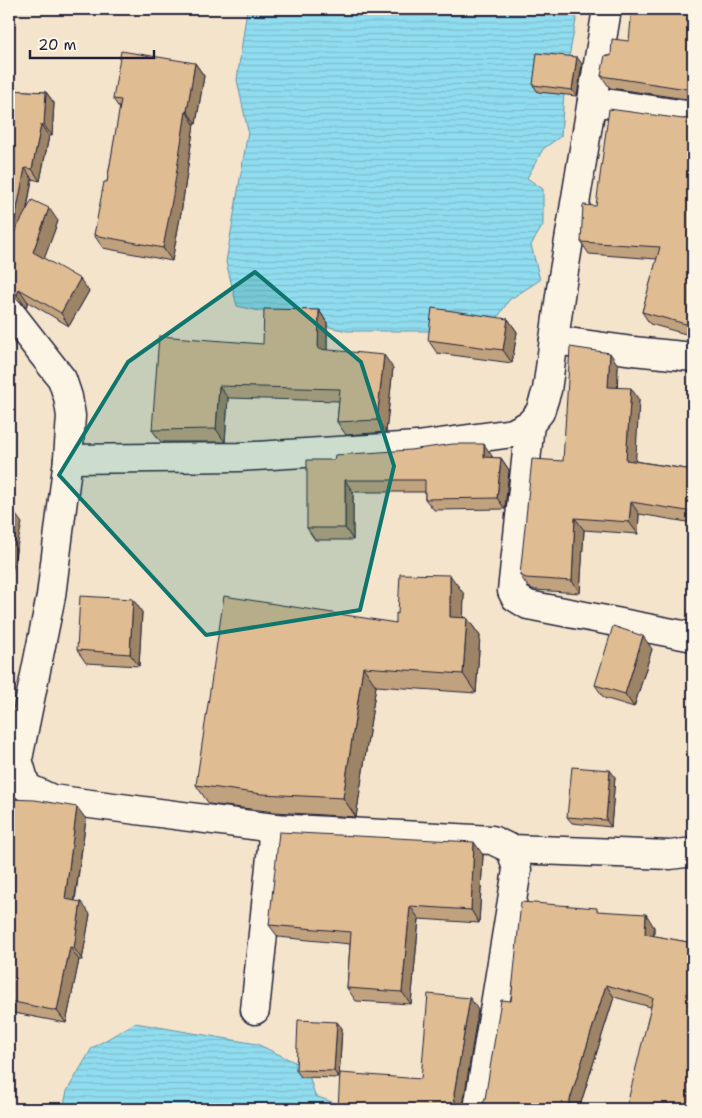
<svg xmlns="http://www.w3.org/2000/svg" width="702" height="1118" font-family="'Shantell Sans',sans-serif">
<defs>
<pattern id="water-rules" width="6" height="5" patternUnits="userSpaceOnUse" patternTransform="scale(1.25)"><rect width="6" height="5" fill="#90ddef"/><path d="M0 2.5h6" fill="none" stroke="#7cbdce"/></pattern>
</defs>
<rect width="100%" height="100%" fill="#f4e4cc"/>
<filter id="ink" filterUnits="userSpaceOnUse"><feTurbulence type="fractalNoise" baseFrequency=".02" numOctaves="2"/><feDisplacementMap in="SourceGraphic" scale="10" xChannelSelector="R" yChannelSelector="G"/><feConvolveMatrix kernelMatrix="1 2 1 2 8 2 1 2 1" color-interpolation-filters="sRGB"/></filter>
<g filter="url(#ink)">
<g fill="url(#water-rules)" stroke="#6492a7">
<polygon points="247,9 576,9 576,20 565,78 561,136 543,149 527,178 543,189 543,225 531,245 540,280 509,300 489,331 347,331 237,306 226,262 248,131 237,80"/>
<polygon points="135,1023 257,1044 307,1068 315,1096 352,1109 63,1109 67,1091 92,1048"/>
</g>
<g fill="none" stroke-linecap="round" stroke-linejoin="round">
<g stroke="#22223b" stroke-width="31">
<g id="minor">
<polyline points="592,101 693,116"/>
<polyline points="9,311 62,379 68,397 71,416 68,459 51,596 18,759 26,787 52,799 274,828 492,840 511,849 517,870 478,1109"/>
<polyline points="554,340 633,351 693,357"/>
<polyline points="530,424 512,591 515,597 528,605 693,637"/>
<polyline points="68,459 239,457 417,446 513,433 530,424 540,412 547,390 561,289 607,9"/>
<polyline points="511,849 670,855 693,852"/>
<polyline points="255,1010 274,828"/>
</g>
</g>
<use href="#minor" stroke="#fcf5e5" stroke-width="28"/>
</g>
<g fill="#c1a27e" stroke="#22223b">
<polygon points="693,9 693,100 610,88 601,76 611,56 629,41"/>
<polygon points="195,63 204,76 196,124 194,124 182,207 172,261 103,248 94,235 107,182 120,109 113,99"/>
<polygon points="582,64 577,96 538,92 533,85"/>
<polygon points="9,90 46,92 54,103 52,136 49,136 40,181 32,179 27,210 58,221 44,258 89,291 69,326 28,302 26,307 14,296 9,296 9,242 13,234 9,233"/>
<polygon points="693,116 693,336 650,324 642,312 657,259 589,254 581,242 596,206 683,119 691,118"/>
<polygon points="319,310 327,323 327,350 393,368 386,432 346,435 337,422 339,401 228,398 225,442 161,442 152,430 263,344"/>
<polygon points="508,319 517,332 512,363 437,353 428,340"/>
<polygon points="618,365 617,388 639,400 635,461 693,470 693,523 639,514 638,534 584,530 580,593 535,590 528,587 520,575 563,461"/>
<polygon points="492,456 492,458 501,458 509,470 505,509 434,510 425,499 425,492 353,492 353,540 315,540 307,528 334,460"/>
<polygon points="464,594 463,617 467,618 480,636 476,693 376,686 356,817 275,812 209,804 196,785 396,623 398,614"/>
<polygon points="142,612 139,666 86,663 77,650"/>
<polygon points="652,649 634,707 604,698 595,685"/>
<polygon points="615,777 611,827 572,823 567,817"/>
<polygon points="9,799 86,819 75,901 90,914 82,960 79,960 66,1023 9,1012"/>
<polygon points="483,855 479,923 419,919 411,1004 356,1001 347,988 350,944 278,937 269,925"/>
<polygon points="600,912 654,927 654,936 693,943 651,1007 614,997 579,1109 478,1109 481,1107 485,1099 511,1001"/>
<polygon points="342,1028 339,1078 301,1077 296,1070"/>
</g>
<g fill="#9d8466" stroke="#22223b">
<polygon points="577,57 582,64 577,96 572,90"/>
<polygon points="195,63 204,76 196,124 187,111"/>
<polygon points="46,92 54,103 52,136 44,125"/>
<polygon points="186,111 194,124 182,207 172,261 163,248"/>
<polygon points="41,125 49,136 40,181 32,169"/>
<polygon points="25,168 32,179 22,236 14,224"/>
<polygon points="49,208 58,221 42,265 33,252"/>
<polygon points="80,279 89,291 69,326 61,313"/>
<polygon points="19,289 28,302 26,307 17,295"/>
<polygon points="319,310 327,323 327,362 318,349"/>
<polygon points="508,319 517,332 512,363 503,350"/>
<polygon points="9,335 13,342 9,354"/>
<polygon points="610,353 618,365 617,399 608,387"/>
<polygon points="384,355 393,368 386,432 377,420"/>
<polygon points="219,386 228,398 225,442 216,429"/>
<polygon points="631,388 639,400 635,472 626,460"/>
<polygon points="484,444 492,456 492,469 484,457"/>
<polygon points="501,458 509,470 505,509 497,498"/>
<polygon points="345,480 353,492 353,540 345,528"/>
<polygon points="631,502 639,514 638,534 629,522"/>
<polygon points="13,511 22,523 9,586 9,531"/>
<polygon points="575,518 584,530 580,593 572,581"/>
<polygon points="450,575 464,594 463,635 450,617"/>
<polygon points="9,599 12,603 9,616"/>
<polygon points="133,599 142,612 139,666 130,654"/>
<polygon points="467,618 480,636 476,693 463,674"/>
<polygon points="643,636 652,649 634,707 625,694"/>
<polygon points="363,667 376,686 356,817 343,798"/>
<polygon points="610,770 615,777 611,827 606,820"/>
<polygon points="77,807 86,819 73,911 65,899"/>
<polygon points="474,842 483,855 479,923 471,910"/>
<polygon points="81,902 90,914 82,960 74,948"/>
<polygon points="410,906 419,919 411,1004 402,992"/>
<polygon points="646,914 654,927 653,946 645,934"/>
<polygon points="70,947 79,960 66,1023 57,1011"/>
<polygon points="606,985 614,997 579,1109 567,1109"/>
<polygon points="470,998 478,1010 463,1106 463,1109 460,1109 455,1102 454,1094"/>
<polygon points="337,1022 342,1028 339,1078 334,1071"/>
</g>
<g fill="#e0bc92" stroke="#22223b">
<polygon points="632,9 693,9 693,91 687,89 601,76 605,55 611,56 612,39 629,41"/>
<polygon points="121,51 195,63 187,111 186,111 173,195 163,248 94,235 104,182 107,182 121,100 113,99"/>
<polygon points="537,53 577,57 572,90 533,85"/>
<polygon points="9,90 46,92 44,125 41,125 32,169 25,168 14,224 9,223"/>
<polygon points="609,109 683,119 691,118 693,116 693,326 642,312 660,247 581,242 583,205 596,206"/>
<polygon points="32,200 49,208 33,252 80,279 61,313 19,289 17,295 9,287 9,242"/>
<polygon points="432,308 508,319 503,350 428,340"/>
<polygon points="264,309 319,310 318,349 384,355 377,420 337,422 340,389 219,386 216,429 152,430 159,336 263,344"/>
<polygon points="570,347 610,353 608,387 631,388 626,460 693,470 693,512 631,502 629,522 575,518 572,581 526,578 520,575 532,459 563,461"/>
<polygon points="453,444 484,444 484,457 501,458 497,498 425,499 425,480 345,480 345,528 307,528 307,460 334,460 335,455 410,450"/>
<polygon points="9,510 13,511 9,531"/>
<polygon points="400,574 450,575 450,617 467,618 463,674 363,667 343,798 262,794 196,785 224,596 396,623 396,613 398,614"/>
<polygon points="80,596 133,599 130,654 77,650"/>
<polygon points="613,626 643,636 625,694 595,685"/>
<polygon points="572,767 610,770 606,820 567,817"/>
<polygon points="9,799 35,800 77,807 65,899 81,902 74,948 70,947 57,1011 9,1001"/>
<polygon points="279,832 474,842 471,910 410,906 402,992 347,988 351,932 269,925"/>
<polygon points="521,902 597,908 597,911 646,914 645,934 693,943 693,1109 626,1109 653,998 606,985 567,1109 478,1109 481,1107 485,1099 501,1000 511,1001"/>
<polygon points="428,994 470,998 454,1094 455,1102 459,1108 461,1109 338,1109 340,1073 421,1079"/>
<polygon points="298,1020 337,1022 334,1071 296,1070"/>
</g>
</g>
<path fill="#0f766e" fill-opacity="0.2" stroke="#0f766e" stroke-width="4" stroke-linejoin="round" d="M 255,272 L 361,362 L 394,466 L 360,610 L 206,635 L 59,475 L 128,362 Z"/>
<rect width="702" height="1118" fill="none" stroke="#fcf5e5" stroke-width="30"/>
<rect x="15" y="15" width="672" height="1088" fill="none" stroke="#22223b" stroke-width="2" filter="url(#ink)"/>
<path d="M30 50v8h124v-8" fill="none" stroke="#22223b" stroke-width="2.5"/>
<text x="38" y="50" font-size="15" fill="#22223b" stroke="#fcf5e5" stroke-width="4" paint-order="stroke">20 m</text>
</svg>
